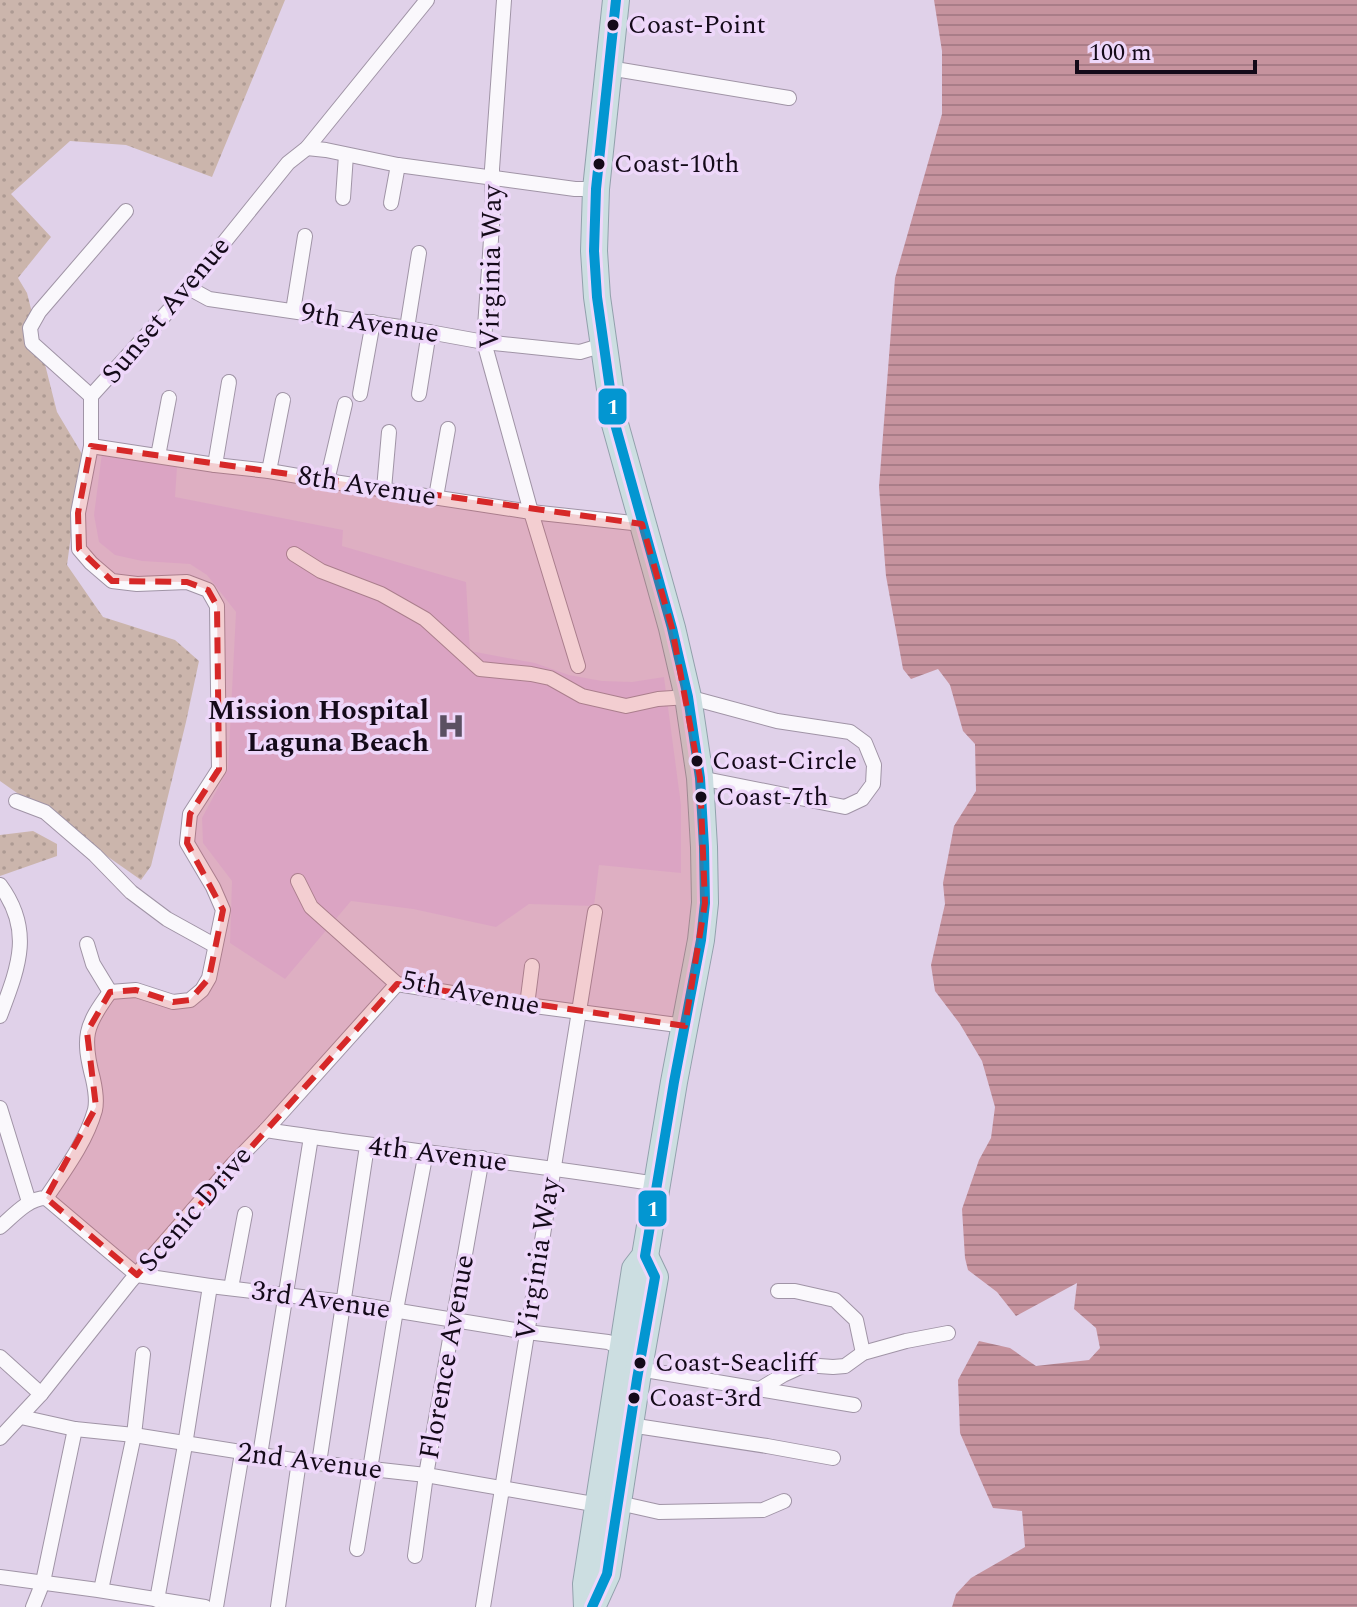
<svg xmlns="http://www.w3.org/2000/svg" width="1357" height="1607" font-family="Spectral,serif">
<defs>
<pattern id="grass-dots" width="8" height="8" patternUnits="userSpaceOnUse" patternTransform="scale(2)"><rect width="8" height="8" fill="#cbb5ac"/><path d="M2 2h.1M6 6h.1" fill="none" stroke="#ad9a93" stroke-width="1.8" stroke-linecap="round"/></pattern>
<pattern id="water-rules" width="6" height="5" patternUnits="userSpaceOnUse" patternTransform="scale(2)"><rect width="6" height="5" fill="#c6939e"/><path d="M0 2.5h6" fill="none" stroke="#a97d88"/></pattern>
</defs>
<rect width="100%" height="100%" fill="#e0d1e9"/>
<polygon fill="#ddc4ea" points="102,453 177,467 175,497 343,530 342,546 466,582 470,651 535,663 569,675 602,681 632,682 664,677 681,805 681,873 599,865 594,906 529,904 496,927 413,909 351,901 285,979 230,943 232,881 203,843 202,818 228,769 236,612 207,575 190,564 142,561 115,555 99,542 94,515"/>
<g fill="url(#grass-dots)">
<polygon points="0,0 285,0 212,177 126,145 70,141 11,194 51,237 18,278 27,293 57,412 82,454 67,565 103,617 175,640 199,661 186,722 151,866 141,880 0,781"/>
<polygon points="33,831 57,844 57,856 0,876 0,835"/>
</g>
<polygon fill="url(#water-rules)" points="934,0 1357,0 1357,1607 952,1607 956,1594 971,1578 1025,1547 1022,1511 993,1508 960,1433 958,1380 979,1341 1010,1348 1036,1366 1089,1360 1100,1348 1096,1328 1074,1309 1077,1283 1016,1316 997,1292 968,1270 965,1258 962,1209 979,1160 991,1138 995,1107 982,1061 960,1024 935,991 931,965 945,904 943,883 954,826 976,791 975,744 963,731 950,685 938,669 911,679 903,669 886,576 879,487 895,278 942,114 942,51"/>
<g fill="none" stroke-linecap="round" stroke-linejoin="round">
<g stroke="#a094a6" stroke-width="16">
<g id="street">
<polyline points="504,0 492,169 493,210 484,342 531,512 578,666"/>
<polyline points="609,68 789,98"/>
<polyline points="307,148 326,150 398,165 575,189 596,189"/>
<polyline points="343,198 346,155"/>
<polyline points="391,203 398,165"/>
<polyline points="187,287 209,299 407,328 484,342 580,352 603,345"/>
<polyline points="293,311 305,236"/>
<polyline points="407,328 419,253"/>
<polyline points="360,394 373,322"/>
<polyline points="419,394 429,332"/>
<polyline points="91,396 32,343 30,328 39,312 126,211"/>
<polyline points="91,446 215,465 269,471 327,481 531,512 642,524"/>
<polyline points="158,456 169,398"/>
<polyline points="215,465 229,382"/>
<polyline points="269,471 283,400"/>
<polyline points="327,481 345,404"/>
<polyline points="384,489 389,432"/>
<polyline points="436,497 448,429"/>
<polyline points="294,554 321,571 381,594 425,619 480,669 531,674 550,678 582,696 626,706 658,699 688,697 777,721 850,732 865,743 874,765 873,784 862,799 845,807 700,778"/>
<polyline points="16,801 45,812 95,855 131,892 167,919 214,945"/>
<polyline points="298,881 311,907 397,984 527,1005 685,1026"/>
<path d="M 0,885 C 34,931 18,968 0,1016"/>
<polyline points="87,944 93,964 110,992"/>
<polyline points="527,1005 532,966"/>
<polyline points="0,1108 29,1202"/>
<path d="M 266,1130 C 396,1150 527,1163 657,1184"/>
<polyline points="46,1198 137,1275 210,1286 344,1302 527,1332 608,1342 622,1348"/>
<path d="M 0,1227 C 13,1216 28,1198 46,1198 C 64,1171 86,1142 95,1110 C 97,1101 95,1088 93,1079 C 82,1037 85,1026 110,992 L 136,990 L 173,1002 L 190,1000 L 202,990 L 209,978 L 223,910 L 213,887 L 187,843 L 190,814 L 219,769 L 217,606 L 208,590 L 187,582 L 137,584 L 112,581 L 91,563 L 79,549 L 78,513 L 91,446 L 91,396 L 172,307 L 288,163 L 307,148 L 427,0"/>
<polyline points="231,1288 245,1214"/>
<polyline points="778,1291 795,1291 835,1300 856,1320 863,1353"/>
<polyline points="0,1357 41,1394"/>
<polyline points="639,1369 854,1405"/>
<polyline points="760,1389 783,1375 805,1365 833,1367 845,1366 863,1353 906,1341 948,1333"/>
<polyline points="21,1417 75,1429 134,1435 299,1461 426,1475 599,1505"/>
<polyline points="630,1425 767,1446 833,1458"/>
<polyline points="0,1438 41,1394 130,1282 233,1164 266,1130 397,984"/>
<polyline points="260,1455 311,1137"/>
<polyline points="319,1463 367,1146"/>
<polyline points="619,1503 659,1512 763,1510 784,1501"/>
<polyline points="357,1549 396,1310 426,1152"/>
<polyline points="415,1556 426,1475 482,1158"/>
<polyline points="0,1577 98,1590 205,1607"/>
<polyline points="101,1590 134,1435 143,1354"/>
<polyline points="157,1600 185,1445 210,1286"/>
<polyline points="33,1607 43,1582 75,1429"/>
<polyline points="216,1607 242,1453"/>
<polyline points="278,1607 299,1461"/>
<polyline points="483,1607 595,912"/>
</g>
</g>
<g stroke="#92a1ac" stroke-width="28">
<g id="highway">
<polyline points="587,1607 586,1584 635,1269 645,1256 674,1082 701,940 705,903 704,847 700,778 688,697 672,628 615,424 597,297 594,251 596,189 616,0"/>
<polyline points="592,1607 607,1574 637,1379 655,1277 645,1256"/>
</g>
</g>
<use href="#street" stroke="#faf8fc" stroke-width="14"/>
<use href="#highway" stroke="#ccdee1" stroke-width="26"/>
<g stroke="#eed7fa" stroke-width="16">
<polyline id="bus-1" points="592,1607 607,1574 637,1379 655,1277 645,1256 674,1082 701,940 705,903 704,847 700,778 688,697 672,628 615,424 597,297 594,251 596,189 616,0"/>
</g>
<use href="#bus-1" stroke="#0396d1" stroke-width="10"/>
</g>
<path fill="#d62828" fill-opacity="0.2" stroke="#d62828" stroke-width="6" stroke-dasharray="16 10" stroke-linejoin="round" d="M 91,446 L 642,524 L 672,628 L 700,778 L 705,903 L 685,1026 L 397,984 L 137,1275 L 46,1198 L 96,1107 L 87,1032 L 110,992 L 136,990 L 173,1002 L 190,1000 L 209,978 L 223,910 L 187,843 L 190,814 L 219,769 L 217,606 L 208,590 L 187,582 L 112,581 L 79,549 L 78,513 Z"/>
<defs>
<g id="hospital-bare" transform="scale(2.16)"><path d="M-5-5h3v3.5h4V-5h3V5h-3V1.5h-4V5h-3Z" fill="#5b5062" stroke="#eed7fa" stroke-width="2.5" paint-order="stroke"/></g>
</defs>
<g fill-rule="evenodd">
<use href="#hospital-bare" x="451" y="726"/>
</g>
<g fill="#140a19" stroke="#eed7fa" stroke-width="3">
<circle cx="613" cy="25" r="7"/>
<circle cx="599" cy="164" r="7"/>
<circle cx="697" cy="761" r="7"/>
<circle cx="701" cy="797" r="7"/>
<circle cx="640" cy="1363" r="7"/>
<circle cx="634" cy="1398" r="7"/>
</g>
<g text-anchor="middle" dominant-baseline="central" stroke-width="7" stroke-linejoin="round" paint-order="stroke">
<g font-size="26" fill="#140a19" stroke="#eed7fa" text-anchor="start">
<text x="628" y="25">Coast-Point</text>
<text x="614" y="164">Coast-10th</text>
<text x="712" y="761">Coast-Circle</text>
<text x="716" y="797">Coast-7th</text>
<text x="655" y="1363">Coast-Seacliff</text>
<text x="649" y="1398">Coast-3rd</text>
</g>
<g font-size="28" fill="#140a19" stroke="#eed7fa">
<text transform="translate(491 267) rotate(-89)">Virginia Way</text>
<text transform="translate(166 310) rotate(-50)">Sunset Avenue</text>
<text transform="translate(370 323) rotate(9)">9th Avenue</text>
<text transform="translate(367 486) rotate(9)">8th Avenue</text>
<text transform="translate(471 993) rotate(11)">5th Avenue</text>
<text transform="translate(438 1154) rotate(7)">4th Avenue</text>
<text transform="translate(195 1209) rotate(-49)">Scenic Drive</text>
<text transform="translate(538 1259) rotate(-81)">Virginia Way</text>
<text transform="translate(321 1300) rotate(8)">3rd Avenue</text>
<text transform="translate(447 1357) rotate(-80)">Florence Avenue</text>
<text transform="translate(310 1461) rotate(7)">2nd Avenue</text>
</g>
<g font-size="28" font-weight="bold" fill="#140a19" stroke="#eed7fa" text-anchor="end">
<text x="429" y="710">Mission Hospital<tspan x="429" dy="32">Laguna Beach</tspan></text>
</g>
</g>
<g stroke="#eed7fa" stroke-width="3">
<rect x="597" y="387" width="31" height="39" rx="8" fill="#0396d1"/>
<rect x="637" y="1189" width="31" height="39" rx="8" fill="#0396d1"/>
</g>
<g font-size="22" text-anchor="middle" font-weight="bold" fill="#fff">
<text x="613" y="414">1</text>
<text x="653" y="1216">1</text>
</g>
<path d="M1077 60v12h178v-12" fill="none" stroke="#140a19" stroke-width="4"/>
<text x="1089" y="60" font-size="24" fill="#140a19" stroke="#eed7fa" stroke-width="6" paint-order="stroke">100 m</text>
</svg>
